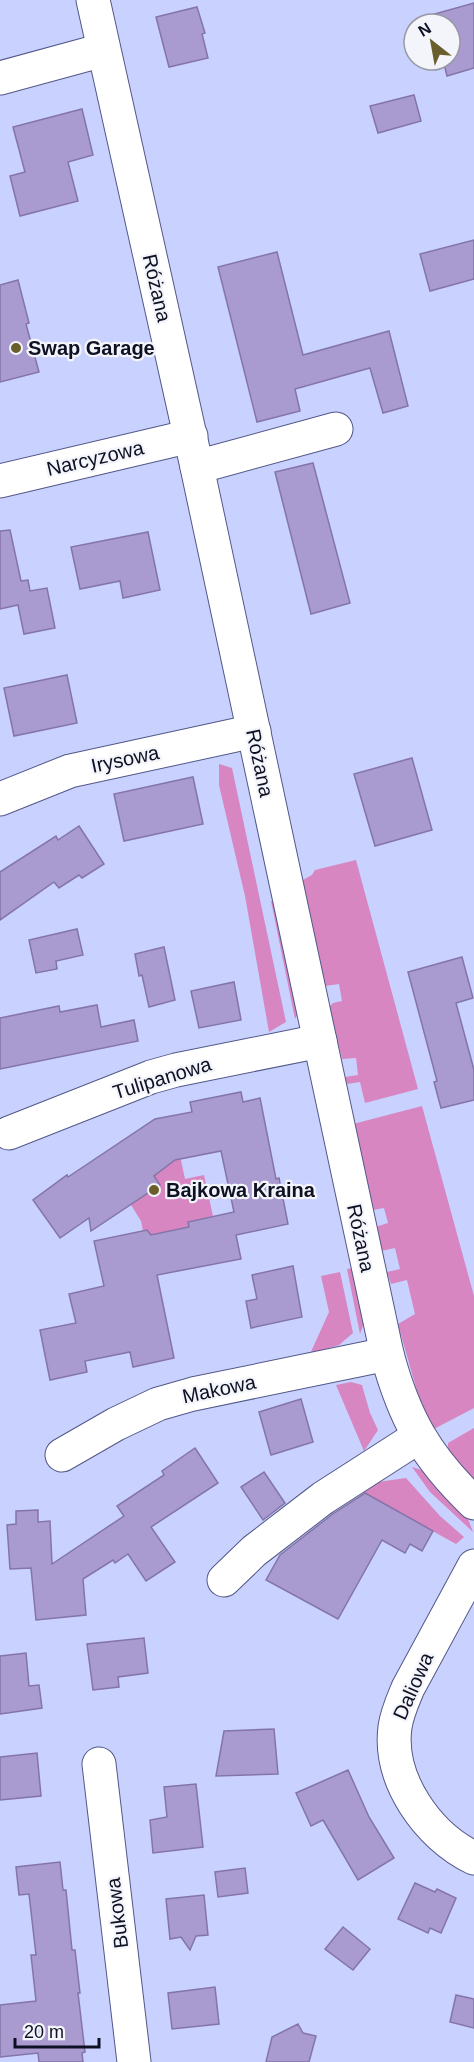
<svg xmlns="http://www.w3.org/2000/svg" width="474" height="2062" font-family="Arial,sans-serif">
<rect width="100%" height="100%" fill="#c9d1fe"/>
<g fill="#d786c2">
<polygon points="219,764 232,768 286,1022 269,1032 245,896 219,785"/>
<polygon points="356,860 418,1089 365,1103 360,1082 347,1084 345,1077 358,1075 356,1058 342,1059 329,1007 333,1003 342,1001 339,984 325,986 301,881 312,875 315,870"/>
<polygon points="271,901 277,903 299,1011 295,1019"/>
<polygon points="422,1106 474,1296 474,1408 434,1429 420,1402 398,1324 415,1314 407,1280 391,1284 387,1272 400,1269 395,1248 381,1251 375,1227 388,1223 384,1208 373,1210 353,1124"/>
<polygon points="176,1137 185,1179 204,1175 213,1216 188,1222 189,1227 178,1229 182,1249 148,1256 141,1221 131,1205 154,1176"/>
<polygon points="354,1268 365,1320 360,1334 347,1269"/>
<polygon points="340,1272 353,1333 339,1345 310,1354 329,1312 321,1276"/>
<polygon points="351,1382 362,1385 370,1413 378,1430 364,1451 336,1385"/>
<polygon points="474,1428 474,1481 448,1450 448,1443"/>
<polygon points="412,1467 422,1470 453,1505 468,1519 473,1532 430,1492"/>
<polygon points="406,1478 440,1516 464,1537 456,1544 362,1492 378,1482"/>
</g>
<g fill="#a99ad0" stroke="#8475a8" stroke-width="1.5">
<polygon points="474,3 474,68 447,76 443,60 450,60 450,24 433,24 431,15"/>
<polygon points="197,7 205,33 202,34 208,58 169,67 156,17"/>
<polygon points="414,95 421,121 378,133 370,106"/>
<polygon points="82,109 93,155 68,162 78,201 20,216 10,176 25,172 13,127"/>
<polygon points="474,240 474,279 430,291 420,254"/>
<polygon points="277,252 303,355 389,331 408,406 383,413 370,368 295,389 300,411 257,422 218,267"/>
<polygon points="18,280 29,323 26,324 39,372 0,382 0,285"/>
<polygon points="313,463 350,603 311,614 275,472"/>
<polygon points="10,530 21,581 28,580 30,591 47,588 55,628 24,634 18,605 0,609 0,531"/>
<polygon points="148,532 160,590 123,598 120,581 80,589 71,547"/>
<polygon points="67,675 77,723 14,736 4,688"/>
<polygon points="412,758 432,830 375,846 354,774"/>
<polygon points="193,777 203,824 124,841 114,794"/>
<polygon points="79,826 104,864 82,878 79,875 59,888 54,882 0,920 0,872 56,836 58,840"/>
<polygon points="77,929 83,955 56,961 57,969 36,973 29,940"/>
<polygon points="164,947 175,1000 149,1007 142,975 139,976 135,954"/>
<polygon points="462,957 473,998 456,1003 474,1070 474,1100 441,1108 434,1082 437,1081 408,972"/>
<polygon points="234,982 241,1020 199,1028 191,991"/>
<polygon points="97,1005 101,1027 134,1020 138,1041 0,1069 0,1018 59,1006 60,1012"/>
<polygon points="241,1092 243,1102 260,1098 276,1179 279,1178 288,1224 236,1235 241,1259 157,1275 174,1358 133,1367 130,1352 85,1361 87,1372 50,1380 40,1330 76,1323 69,1294 104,1286 94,1241 147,1230 151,1235 189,1227 188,1222 234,1212 221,1151 175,1160 154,1176 160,1185 91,1231 89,1218 60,1238 33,1200 67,1175 68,1177 155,1119 192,1112 190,1102"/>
<polygon points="293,1266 302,1317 251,1328 246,1301 257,1299 252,1275"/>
<polygon points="301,1399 313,1442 271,1455 259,1412"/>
<polygon points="195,1448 218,1483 151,1527 175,1562 146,1581 128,1554 115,1563 113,1560 83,1579 86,1615 36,1620 31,1568 10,1569 7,1525 16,1524 16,1511 38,1510 38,1522 50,1521 52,1564 124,1516 117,1506 164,1475 162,1471"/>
<polygon points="264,1472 285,1503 263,1520 241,1487"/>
<polygon points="365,1493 433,1531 422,1551 410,1544 405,1553 382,1540 338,1619 266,1580 280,1555 334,1513"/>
<polygon points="144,1638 148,1673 118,1677 119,1687 93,1690 87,1644"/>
<polygon points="26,1653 29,1686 39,1685 42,1708 0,1714 0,1656"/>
<polygon points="274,1729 278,1774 216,1776 224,1731"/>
<polygon points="37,1753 41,1796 0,1800 0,1757"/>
<polygon points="348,1770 369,1817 394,1858 358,1880 323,1820 311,1826 296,1793"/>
<polygon points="196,1784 203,1847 153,1853 150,1820 167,1817 164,1787"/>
<polygon points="60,1862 63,1890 66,1890 72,1950 75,1950 80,1993 78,1993 85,2052 82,2053 83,2062 39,2062 38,2053 0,2057 0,2005 36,2001 31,1955 36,1955 29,1894 19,1895 16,1867"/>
<polygon points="245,1868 248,1893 218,1897 215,1872"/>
<polygon points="415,1883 435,1892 437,1889 456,1898 441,1933 430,1928 428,1933 398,1919"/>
<polygon points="204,1895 208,1935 196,1936 190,1950 181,1937 170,1939 166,1899"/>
<polygon points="343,1927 370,1949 353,1970 325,1949"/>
<polygon points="215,1987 219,2024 172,2029 168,1993"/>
<polygon points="456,1995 474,1999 474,2028 450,2022"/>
<polygon points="298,2024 303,2033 316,2036 309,2062 266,2062 272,2037"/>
</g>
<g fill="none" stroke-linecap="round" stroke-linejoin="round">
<g stroke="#525888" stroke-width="35">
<g id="minor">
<path d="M 93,0 L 197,467 L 387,1354 C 404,1418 426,1457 474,1503"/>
<polyline points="0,78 103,50"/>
<polyline points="197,467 336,429"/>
<polyline points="0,481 191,436"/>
<polyline points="0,799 70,771 254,731"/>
<polyline points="9,1133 151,1077 176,1070 320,1041"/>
<polyline points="62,1455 116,1424 158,1404 193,1394 387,1354"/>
<path d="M 474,1566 L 408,1688 C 403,1700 397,1713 395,1727 C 388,1780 428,1836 474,1858"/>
<polyline points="224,1580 254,1551 323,1498 418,1437"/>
<polyline points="99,1764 134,2062"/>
</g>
</g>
<use href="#minor" stroke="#fff" stroke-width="33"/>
</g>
<g fill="#6a5f2c" stroke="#f3f5fa" stroke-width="2">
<circle cx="16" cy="348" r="6"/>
<circle cx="154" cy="1190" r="6"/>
</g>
<g text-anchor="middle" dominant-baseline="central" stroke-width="4.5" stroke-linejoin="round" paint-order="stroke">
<g font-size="20" fill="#0e1023" stroke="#f3f5fa">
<text transform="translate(157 288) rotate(77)">Różana</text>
<text transform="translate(95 458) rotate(-13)">Narcyzowa</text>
<text transform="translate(125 759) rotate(-12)">Irysowa</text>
<text transform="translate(260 763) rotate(78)">Różana</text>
<text transform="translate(162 1078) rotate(-17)">Tulipanowa</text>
<text transform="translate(361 1238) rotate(78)">Różana</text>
<text transform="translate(219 1389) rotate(-12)">Makowa</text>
<text transform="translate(413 1686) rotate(-66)">Daliowa</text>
<text transform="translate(117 1913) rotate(-97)">Bukowa</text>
</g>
<g font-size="20" font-weight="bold" fill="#0e1023" stroke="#f3f5fa" text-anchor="start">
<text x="28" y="348">Swap Garage</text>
<text x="166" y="1190">Bajkowa Kraina</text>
</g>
</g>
<g transform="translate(432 42) rotate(329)"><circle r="28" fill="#f3f5fa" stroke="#9799a4" stroke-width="1.5"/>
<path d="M0-4.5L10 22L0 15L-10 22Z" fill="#6a5f2c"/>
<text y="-9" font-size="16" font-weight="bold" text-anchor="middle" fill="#0e1023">N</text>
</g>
<path d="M15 2038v9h84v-9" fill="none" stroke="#0e1023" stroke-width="3"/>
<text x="24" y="2038" font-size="18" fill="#0e1023" stroke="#f3f5fa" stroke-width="4.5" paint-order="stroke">20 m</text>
</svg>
